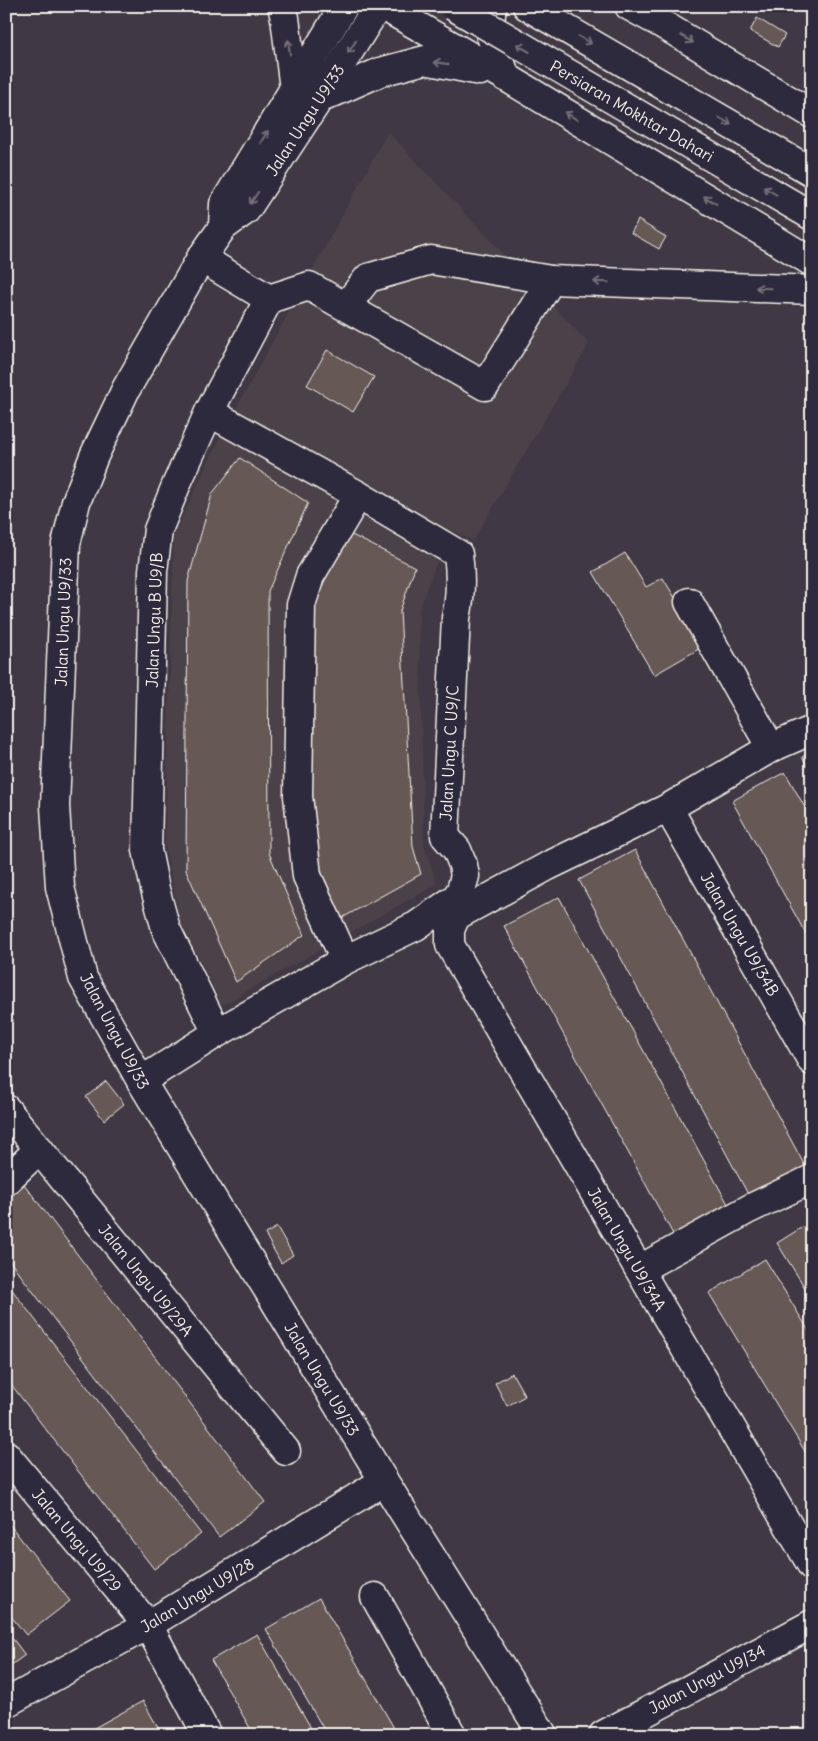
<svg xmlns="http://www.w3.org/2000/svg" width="818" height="1741" font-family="Delius,sans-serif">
<rect width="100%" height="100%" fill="#403844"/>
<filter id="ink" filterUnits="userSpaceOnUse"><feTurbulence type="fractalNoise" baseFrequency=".02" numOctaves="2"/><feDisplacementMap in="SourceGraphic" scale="10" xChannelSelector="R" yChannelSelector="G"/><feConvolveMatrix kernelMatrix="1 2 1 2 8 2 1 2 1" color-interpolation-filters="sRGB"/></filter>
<g filter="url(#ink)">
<polygon fill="#4b4249" points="388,132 589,344 473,541 452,530 430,579 419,610 424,844 437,884 222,1005 180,920 165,845 174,534 221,436"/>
<g fill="#665854" stroke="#f4f1e8">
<polygon points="757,18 785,35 778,47 750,31"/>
<polygon points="638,220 666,237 659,249 631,233"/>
<polygon points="327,350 374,377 353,412 307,385"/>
<polygon points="240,458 308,503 268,591 269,853 304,935 236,982 186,870 188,581 212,494"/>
<polygon points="346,532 415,567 400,611 413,847 421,874 342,918 321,882 310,837 315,587"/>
<polygon points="625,553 646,587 663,578 704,646 654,675 593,572"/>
<polygon points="812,752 812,775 802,757"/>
<polygon points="785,772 812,820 812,945 732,801"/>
<polygon points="635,850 805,1166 749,1196 579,880"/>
<polygon points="559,897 729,1206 674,1236 504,926"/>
<polygon points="106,1081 124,1104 104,1120 86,1097"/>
<polygon points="21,1180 265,1502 219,1537 6,1256 6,1191"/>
<polygon points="812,1221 812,1299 777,1243"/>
<polygon points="277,1227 293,1255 281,1263 265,1234"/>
<polygon points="765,1259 812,1336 812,1463 709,1293"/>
<polygon points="6,1282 201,1534 154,1569 6,1378"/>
<polygon points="512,1373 525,1396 507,1406 495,1383"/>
<polygon points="6,1520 70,1601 26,1635 6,1610"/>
<polygon points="319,1598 398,1735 327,1735 266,1629"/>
<polygon points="6,1630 25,1655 6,1669"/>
<polygon points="257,1634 315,1735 254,1735 211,1660"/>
<polygon points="143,1701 162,1735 86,1735 85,1733"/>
</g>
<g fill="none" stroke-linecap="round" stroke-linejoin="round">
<g stroke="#f4f1e8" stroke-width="31">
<g id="minor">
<polyline points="378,6 319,99 246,210 223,227 201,258 126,389 94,456 76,502 66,544 55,806 60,887 83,978 141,1081 384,1481 543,1735"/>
<polyline points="223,227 224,204 344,6"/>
<polyline points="201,258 269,299 209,412 177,483 158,530 153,571 147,850 155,889 166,929 217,1033"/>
<polyline points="269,299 309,286 485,386 551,280"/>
<polyline points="346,306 368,278 431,260 551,280 812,290"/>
<polyline points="689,602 771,748"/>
<polyline points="812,730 771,748 668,808 548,866 456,916 450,930 450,945 812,1566"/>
<polyline points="668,808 812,1061"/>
<polyline points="345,960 307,876 298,796 301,605 310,576 358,495"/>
<path d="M 141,1081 L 217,1033 L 345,960 L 416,926 L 456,898 L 461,890 L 465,876 L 463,865 L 457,850 L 445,836 L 456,618 C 461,596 461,576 458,554 L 358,495 L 209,412"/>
<polyline points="6,1109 286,1451"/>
<polyline points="6,1181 39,1149"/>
<polyline points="640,1269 749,1209 812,1179"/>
<polyline points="6,1455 148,1625 207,1735"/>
<polyline points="375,1597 452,1735"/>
<polyline points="6,1703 148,1625 384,1481"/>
<polyline points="603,1735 812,1624"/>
</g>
</g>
<g stroke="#f4f1e8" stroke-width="31">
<g id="major">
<polyline points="282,6 285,18 294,89"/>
<polyline points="383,6 506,77 812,262"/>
<polyline points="492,6 489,31 506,77"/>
<polyline points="527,6 812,172"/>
<polyline points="629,6 662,24 812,114"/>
<polyline points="319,99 380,72 425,60 480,71"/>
</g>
</g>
<use href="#minor" stroke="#2f2a3d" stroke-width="28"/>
<use href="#major" stroke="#2f2a3d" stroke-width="28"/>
<g stroke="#f4f1e8" stroke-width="31" stroke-linecap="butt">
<polyline id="major-bridge" points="453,6 812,216"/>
</g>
<use href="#major-bridge" stroke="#2f2a3d" stroke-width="28"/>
</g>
<defs><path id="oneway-shaft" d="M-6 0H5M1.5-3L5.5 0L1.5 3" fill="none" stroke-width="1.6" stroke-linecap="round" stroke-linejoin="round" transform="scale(1.25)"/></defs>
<g stroke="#747079">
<use href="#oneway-shaft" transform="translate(687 39) rotate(31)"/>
<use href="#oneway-shaft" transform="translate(585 40) rotate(30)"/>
<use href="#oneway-shaft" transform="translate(289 47) rotate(-97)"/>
<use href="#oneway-shaft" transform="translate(352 47) rotate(122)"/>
<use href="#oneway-shaft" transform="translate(523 48) rotate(-149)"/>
<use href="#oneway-shaft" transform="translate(441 63) rotate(-170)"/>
<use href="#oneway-shaft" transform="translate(571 116) rotate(-149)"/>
<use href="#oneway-shaft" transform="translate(725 121) rotate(30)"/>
<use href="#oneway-shaft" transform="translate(264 137) rotate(-59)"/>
<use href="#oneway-shaft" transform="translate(770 191) rotate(-150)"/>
<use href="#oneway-shaft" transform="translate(254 198) rotate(124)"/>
<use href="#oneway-shaft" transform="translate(710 200) rotate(-149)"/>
<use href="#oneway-shaft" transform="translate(601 282) rotate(-178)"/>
<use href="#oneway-shaft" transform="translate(763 288) rotate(-178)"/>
</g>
</g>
<g text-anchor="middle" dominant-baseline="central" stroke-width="4" stroke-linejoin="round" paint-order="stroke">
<g font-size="16" fill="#f4f1e8" stroke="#2f2a3d">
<text transform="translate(632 111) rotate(30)">Persiaran Mokhtar Dahari</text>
<text transform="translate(305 120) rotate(-57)">Jalan Ungu U9/33</text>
<text transform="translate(154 620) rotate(-88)">Jalan Ungu B U9/B</text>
<text transform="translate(63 622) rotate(-88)">Jalan Ungu U9/33</text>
<text transform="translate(449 753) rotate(-87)">Jalan Ungu C U9/C</text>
<text transform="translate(740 934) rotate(60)">Jalan Ungu U9/34B</text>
<text transform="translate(115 1031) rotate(62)">Jalan Ungu U9/33</text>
<text transform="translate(627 1249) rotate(60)">Jalan Ungu U9/34A</text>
<text transform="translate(146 1280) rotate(51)">Jalan Ungu U9/29A</text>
<text transform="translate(322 1379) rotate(59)">Jalan Ungu U9/33</text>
<text transform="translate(77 1540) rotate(50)">Jalan Ungu U9/29</text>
<text transform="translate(197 1595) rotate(-31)">Jalan Ungu U9/28</text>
<text transform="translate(707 1679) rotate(-28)">Jalan Ungu U9/34</text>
</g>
</g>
<rect width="818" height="1741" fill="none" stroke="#2f2a3d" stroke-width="25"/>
<rect x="12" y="12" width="793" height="1716" fill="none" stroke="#f4f1e8" stroke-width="2" filter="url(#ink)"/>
</svg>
